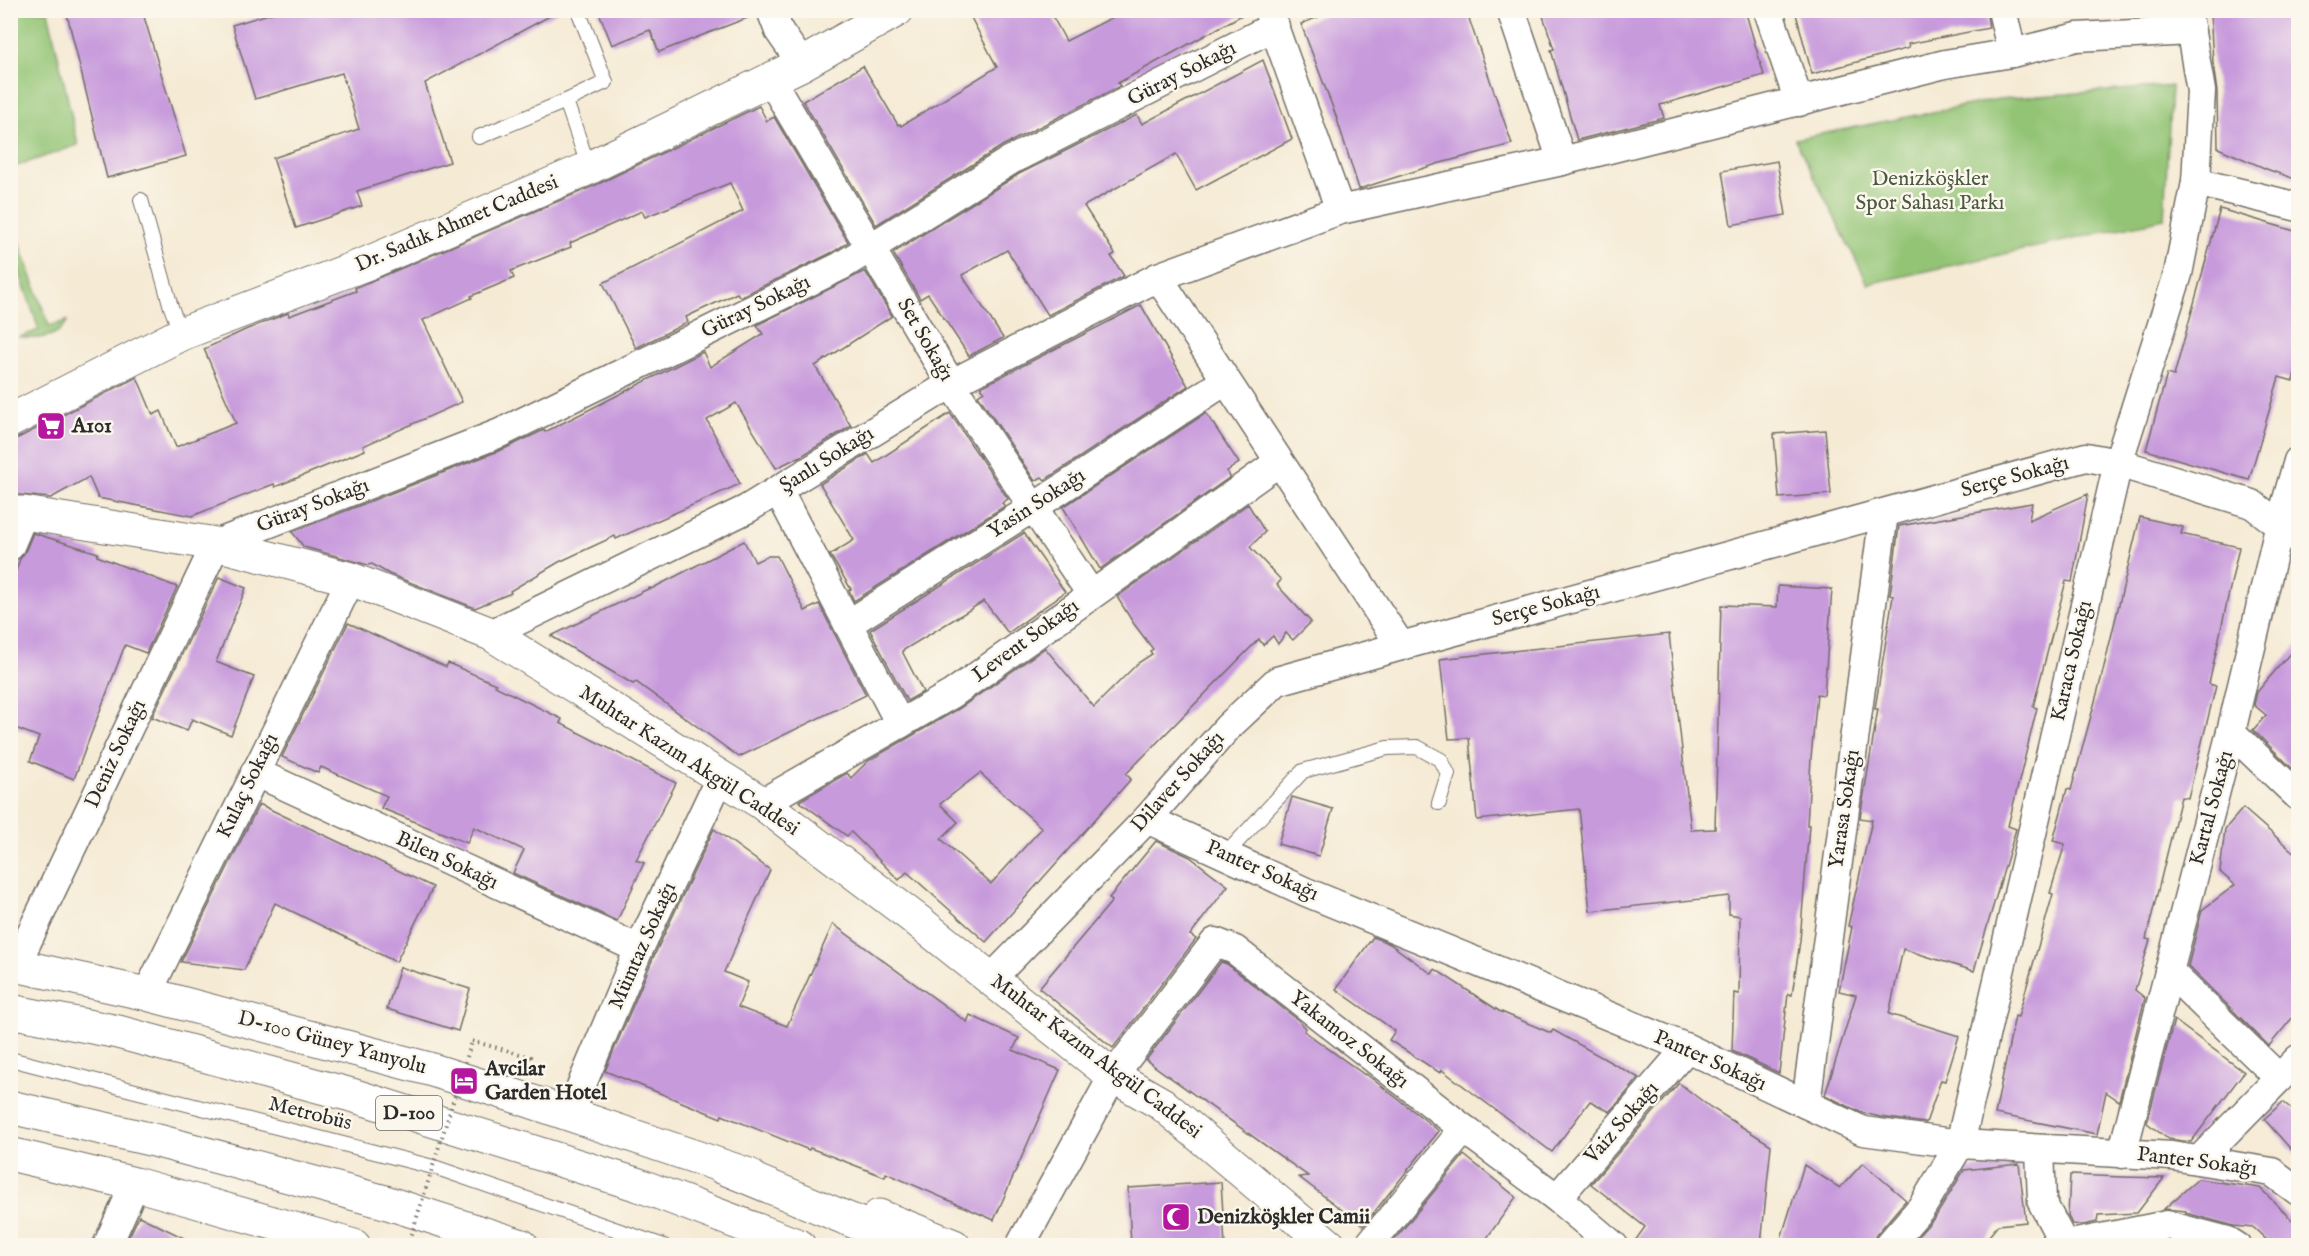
<svg xmlns="http://www.w3.org/2000/svg" width="2309" height="1256" font-family="'IM FELL English',serif">
<rect width="100%" height="100%" fill="#fbf7ec"/>
<filter id="ink" filterUnits="userSpaceOnUse"><feTurbulence type="fractalNoise" baseFrequency=".0167" numOctaves="2"/><feDisplacementMap in="SourceGraphic" scale="12" xChannelSelector="R" yChannelSelector="G"/><feConvolveMatrix kernelMatrix="1 2 1 2 8 2 1 2 1" color-interpolation-filters="sRGB"/></filter>
<filter id="wash" filterUnits="userSpaceOnUse"><feTurbulence type="fractalNoise" baseFrequency=".008" numOctaves="4" result="noise"/><feDisplacementMap in="SourceGraphic" scale="24" xChannelSelector="R" yChannelSelector="G"/><feGaussianBlur stdDeviation="1.35" result="paint"/><feColorMatrix in="noise" values="0 0 0 0 0 0 0 0 0 0 0 0 0 0 0 0 0 1.4 0 .05"/><feComposite in="paint" operator="in"/></filter>
<g filter="url(#wash)">
<rect width="100%" height="100%" fill="#f5ead4"/>
<g fill="#93c475" stroke="#5f7850" stroke-width="1.5">
<polygon points="11,10 48,11 78,145 11,168"/>
<polygon points="2171,86 2164,219 1868,284 1795,139 1999,99"/>
<path d="M 10,216 L 49,326 L 67,321 C 60,338 36,340 20,337 L 39,330 L 11,247 Z"/>
</g>
<g id="blocks">
<g fill="#c79adc" fill-rule="evenodd">
<polygon points="66,10 142,10 186,156 107,178"/>
<polygon points="282,10 561,10 425,83 450,162 357,191 362,206 296,228 273,158 359,129 342,73 255,99 232,25"/>
<polygon points="598,10 755,10 755,15 659,52 650,30 612,45"/>
<polygon points="967,10 1049,10 1066,41 1127,10 1251,10 1118,83 1120,86 1002,146 876,225 803,101 863,66 898,125 900,124 901,126 997,67"/>
<polygon points="1335,10 1466,10 1512,144 1437,164 1359,189 1336,116 1301,24"/>
<polygon points="1541,10 1745,10 1764,75 1660,105 1664,118 1577,140 1551,50 1554,49"/>
<polygon points="1795,10 1986,10 1989,28 1908,44 1909,48 1812,74"/>
<polygon points="2210,10 2298,10 2298,180 2269,170 2218,148 2217,92 2213,63"/>
<polygon points="1263,60 1292,139 1196,190 1176,154 1084,206 1115,254 1111,256 1124,276 1048,315 1007,250 962,275 1003,338 969,356 928,294 920,299 893,253 1019,174 1137,115 1142,124"/>
<polygon points="759,106 767,121 774,117 848,242 833,252 740,297 737,293 686,317 688,322 636,348 603,283 743,211 730,183 645,217 642,211 570,243 571,247 511,271 514,278 471,296 472,298 423,320 462,402 363,446 365,450 275,487 274,484 192,516 98,498 89,477 51,498 10,494 10,439 18,438 137,377 153,415 161,411 176,447 236,423 204,349 245,330 288,313 289,316 356,291 355,288 596,185"/>
<polygon points="1777,161 1786,215 1731,225 1722,171"/>
<polygon points="2220,209 2298,232 2298,360 2293,381 2279,377 2249,480 2146,450 2167,374 2174,376"/>
<polygon points="865,271 892,316 815,366 851,426 803,455 776,468 736,403 707,420 740,484 616,539 615,536 559,562 510,591 511,593 475,608 389,574 372,564 368,565 304,547 292,532 506,448 544,430 545,432 703,352 710,367 763,334 757,325"/>
<polygon points="1141,305 1188,386 1045,480 1042,477 1035,481 978,395 984,391 981,387"/>
<polygon points="950,413 1008,499 1002,503 1005,506 854,601 849,590 851,589 830,555 854,540 820,484 868,454 874,463"/>
<polygon points="1206,413 1239,463 1227,471 1230,477 1100,569 1063,507"/>
<polygon points="1825,430 1831,494 1779,498 1774,434"/>
<polygon points="2088,494 2072,582 2066,581 2033,707 2037,708 2008,826 2016,829 1974,971 1903,949 1889,1014 1959,1036 1945,1081 1941,1080 1926,1123 1880,1117 1860,1112 1825,1095 1856,995 1839,991 1852,927 1848,926 1872,820 1860,818 1878,709 1875,709 1893,596 1890,595 1899,526 2032,503 2029,520"/>
<path d="M 1248,504 L 1265,532 L 1250,547 L 1281,580 L 1277,585 L 1311,622 L 1293,640 L 1286,633 L 1278,644 L 1273,636 L 1263,645 L 1259,639 L 1126,774 L 1131,779 L 986,942 L 907,872 L 899,880 L 851,832 L 847,836 L 799,801 L 847,773 L 851,778 L 868,761 L 960,708 L 1045,648 L 1094,707 L 1138,663 L 1152,654 L 1150,651 L 1153,649 L 1134,624 L 1117,597 ZM 980,773 L 1042,828 L 991,884 L 941,839 L 958,822 L 940,804 Z"/>
<polygon points="2140,517 2183,527 2181,534 2239,547 2209,684 2216,686 2188,798 2181,797 2146,939 2150,940 2135,990 2145,998 2119,1101 2106,1092 2097,1134 1995,1114 2015,1016 2018,1017 2053,894 2050,893 2065,844 2053,841 2067,789 2071,790 2101,679"/>
<polygon points="33,533 98,553 97,556 177,587 146,653 125,645 74,779 30,761 39,737 10,726 10,588 20,559 25,552"/>
<polygon points="1024,533 1065,592 1008,633 984,601 902,651 923,692 907,701 870,630"/>
<polygon points="744,541 755,562 767,556 777,556 805,611 819,604 866,695 739,757 636,682 633,684 551,636 650,588 651,589"/>
<polygon points="219,577 246,588 216,662 254,677 231,735 192,719 187,731 152,717"/>
<polygon points="1778,586 1832,589 1824,695 1817,694 1811,758 1807,825 1809,825 1800,941 1792,995 1788,994 1779,1073 1732,1051 1734,993 1739,994 1740,916 1729,914 1729,896 1590,911 1579,809 1477,820 1469,738 1449,739 1440,659 1669,634 1691,830 1715,829 1721,605 1777,607"/>
<polygon points="348,623 446,667 448,663 496,684 495,686 562,719 560,723 676,783 636,860 644,863 617,921 513,873 524,850 474,827 467,843 381,808 387,796 321,767 318,773 282,757"/>
<polygon points="2298,644 2298,774 2253,730 2266,715 2254,705 2257,692"/>
<polygon points="1292,797 1333,809 1319,856 1278,844"/>
<polygon points="259,804 433,887 396,962 275,903 244,970 181,962"/>
<polygon points="2243,808 2298,856 2298,1011 2269,1046 2188,966 2202,910 2235,885 2220,872 2225,829"/>
<polygon points="714,829 770,870 724,972 748,982 738,1007 787,1026 833,924 967,1022 970,1015 1019,1038 1013,1050 1060,1070 994,1220 886,1173 885,1177 810,1148 809,1150 722,1115 721,1118 605,1071 654,956"/>
<polygon points="1156,841 1190,857 1228,886 1190,935 1196,939 1113,1048 1039,988 1112,901 1109,898"/>
<polygon points="1373,937 1390,944 1432,974 1435,969 1499,1011 1551,1033 1553,1030 1639,1078 1610,1112 1590,1101 1552,1152 1442,1070 1440,1073 1389,1040 1395,1031 1336,989"/>
<polygon points="1221,962 1227,964 1298,1020 1306,1028 1304,1031 1365,1075 1366,1074 1439,1131 1363,1226 1299,1177 1308,1176 1146,1060"/>
<polygon points="400,967 470,989 458,1031 387,1009"/>
<polygon points="2174,1020 2244,1072 2191,1142 2168,1139 2147,1123"/>
<polygon points="1679,1083 1710,1107 1771,1145 1761,1245 1632,1245 1645,1227 1591,1184"/>
<polygon points="2283,1102 2298,1114 2298,1157 2264,1119"/>
<polygon points="1464,1155 1516,1197 1482,1245 1390,1245"/>
<polygon points="1863,1163 1906,1200 1876,1235 1872,1245 1779,1245 1804,1165 1840,1188"/>
<polygon points="2019,1164 2026,1222 1998,1225 1982,1245 1910,1245 1936,1216 1964,1170"/>
<polygon points="2070,1175 2123,1177 2164,1178 2137,1213 2098,1215 2097,1222 2083,1225 2072,1224 2068,1216"/>
<polygon points="2198,1179 2260,1188 2298,1226 2298,1245 2272,1245 2254,1228 2234,1226 2186,1213 2186,1211 2164,1209"/>
<polygon points="1221,1182 1225,1245 1131,1245 1128,1188"/>
<polygon points="139,1216 198,1245 125,1245"/>
</g>
</g>
</g>
<g filter="url(#ink)">
<use href="#blocks" fill-opacity="0" stroke="#726e66" stroke-width="1.5"/>
<g fill="none" stroke-linecap="round" stroke-linejoin="round">
<g stroke="#726e66" stroke-width="16">
<g id="service">
<polyline points="566,101 589,168"/>
<polyline points="479,137 566,101 606,82 578,10"/>
<polyline points="141,200 171,307 181,334"/>
<polyline points="1225,855 1303,771 1387,748 1417,747 1441,760 1448,774 1439,803"/>
<polyline points="10,1059 437,1168 664,1246"/>
</g>
</g>
<g stroke="#726e66" stroke-width="31">
<g id="minor">
<polyline points="771,10 779,31 802,64"/>
<polyline points="1268,10 1340,210"/>
<polyline points="1511,10 1562,161"/>
<polyline points="1768,10 1799,102"/>
<polyline points="2002,10 2012,53"/>
<polyline points="771,80 951,384 1091,594"/>
<polyline points="2196,182 2298,207"/>
<polyline points="1158,277 1401,646 2086,457 2118,463 2252,504 2298,539"/>
<polyline points="778,490 900,724"/>
<polyline points="10,546 24,513"/>
<polyline points="848,624 1034,507 1225,381"/>
<polyline points="491,634 747,509 951,384 1158,277 1340,210 1562,161 1945,64 2012,53 2077,37 2191,31"/>
<polyline points="2231,732 2298,796"/>
<polyline points="255,772 639,949"/>
<polyline points="762,803 952,694 1279,462"/>
<polyline points="1147,819 1306,892 1687,1048 1863,1131 1960,1144 2172,1156 2272,1172 2298,1191"/>
<polyline points="16,965 216,544 500,433 841,266 1011,160 1275,26"/>
<polyline points="2169,971 2279,1078"/>
<polyline points="991,979 1147,819 1228,727 1277,681 1401,646"/>
<polyline points="147,994 351,579"/>
<polyline points="1806,1104 1884,513"/>
<polyline points="569,1115 639,949 720,778"/>
<polyline points="2040,1149 2042,1202 2065,1246"/>
<polyline points="2122,1154 2231,732 2280,524 2298,461"/>
<polyline points="2199,1160 2298,1059"/>
<polyline points="1557,1198 1687,1048"/>
<polyline points="107,1246 135,1184"/>
<polyline points="1020,1246 1113,1076 1215,942 1235,950 1464,1129 1557,1198 1614,1246"/>
<polyline points="1368,1246 1464,1129"/>
<polyline points="1888,1246 1922,1207 1960,1144 2118,463 2178,274 2196,182 2201,91 2187,10"/>
<polyline points="2061,1246 2167,1225 2228,1241 2236,1246"/>
</g>
</g>
<g stroke="#726e66" stroke-width="35">
<polyline id="tertiary" points="10,513 24,513 216,544 351,579 491,634 762,803 918,921 1113,1076 1162,1104 1330,1246"/>
</g>
<g stroke="#726e66" stroke-width="35">
<g id="primary">
<polyline points="10,421 181,334 368,263 589,168 802,64 897,10"/>
<polyline points="10,964 147,994 429,1069 518,1097 749,1175"/>
<polyline points="10,1154 135,1184 354,1246"/>
<polyline points="879,1216 954,1246"/>
</g>
</g>
<g stroke="#726e66" stroke-width="35">
<g id="trunk">
<polyline points="10,1011 118,1032 355,1096 639,1185 799,1246"/>
<polyline points="10,1107 158,1141 385,1202 522,1246"/>
<polyline points="722,1167 913,1246"/>
</g>
</g>
<polyline stroke="#726e66" stroke-width="4" stroke-dasharray="1.5 4.5" stroke-linecap="butt" points="472,1041 531,1057 527,1068"/>
<use href="#service" stroke="#fff" stroke-width="14"/>
<use href="#minor" stroke="#fff" stroke-width="28"/>
<use href="#tertiary" stroke="#fff" stroke-width="33"/>
<use href="#primary" stroke="#fff" stroke-width="33"/>
<use href="#trunk" stroke="#fff" stroke-width="33"/>
<polyline stroke="#726e66" stroke-width="4" stroke-dasharray="1.5 4.5" stroke-linecap="butt" points="408,1246 472,1041"/>
</g>
</g>
<defs>
<g id="supermarket-square" transform="scale(1.5)"><rect x="-9" y="-9" width="18" height="18" rx="4" fill="#b5179e" stroke="#fbf7ec"/><path d="M-6-5.5h2.5l.6 2H6L4.5 2H-2.5L-4.4-4H-6ZM-1.5 3.2a1.3 1.3 0 1 0 .1 0ZM3 3.2a1.3 1.3 0 1 0 .1 0Z" fill="#fff"/></g>
<g id="hotel-square" transform="scale(1.5)"><rect x="-9" y="-9" width="18" height="18" rx="4" fill="#b5179e" stroke="#fbf7ec"/><path d="M-6-4.5h1.5V1H6V5H4.5V3h-9V5H-6ZM-4 0a1.8 1.8 0 1 1 3.6 0ZM.5 0V-2.5h3Q6-2.5 6 0Z" fill="#fff"/></g>
<g id="mosque-square" transform="scale(1.5)"><rect x="-9" y="-9" width="18" height="18" rx="4" fill="#b5179e" stroke="#fbf7ec"/><path d="M3.5-4.9A6 6 0 1 0 3.5 4.9A5 5 0 1 1 3.5-4.9Z" fill="#fff"/></g>
</defs>
<g fill-rule="evenodd">
<use href="#supermarket-square" x="51" y="426"/>
<use href="#hotel-square" x="464" y="1081"/>
<use href="#mosque-square" x="1176" y="1217"/>
</g>
<g text-anchor="middle" dominant-baseline="central" stroke-width="5" stroke-linejoin="round" paint-order="stroke">
<rect fill="#fbf7ec" stroke="#696865" stroke-width="1.5" x="376" y="1096" width="66" height="34" rx="4.5"/>
<g font-size="20" font-weight="bold" fill="#2b2b2b">
<text x="409" y="1113">D-100</text>
</g>
<g font-size="21" fill="#2b2b2b" stroke="#fbf7ec">
<text transform="translate(1182 74) rotate(-27)">Güray Sokağı</text>
<text transform="translate(457 224) rotate(-23)">Dr. Sadık Ahmet Caddesi</text>
<text transform="translate(756 307) rotate(-26)">Güray Sokağı</text>
<text transform="translate(925 340) rotate(60)">Set Sokağı</text>
<text transform="translate(827 460) rotate(-32)">Şanlı Sokağı</text>
<text transform="translate(2015 477) rotate(-15)">Serçe Sokağı</text>
<text transform="translate(1037 504) rotate(-33)">Yasin Sokağı</text>
<text transform="translate(313 506) rotate(-21)">Güray Sokağı</text>
<text transform="translate(1546 606) rotate(-15)">Serçe Sokağı</text>
<text transform="translate(1026 641) rotate(-36)">Levent Sokağı</text>
<text transform="translate(2072 661) rotate(-77)">Karaca Sokağı</text>
<text transform="translate(116 754) rotate(-65)">Deniz Sokağı</text>
<text transform="translate(689 761) rotate(33)">Muhtar Kazım Akgül Caddesi</text>
<text transform="translate(1178 782) rotate(-48)">Dilaver Sokağı</text>
<text transform="translate(248 786) rotate(-64)">Kulaç Sokağı</text>
<text transform="translate(2212 808) rotate(-75)">Kartal Sokağı</text>
<text transform="translate(1845 809) rotate(-82)">Yarasa Sokağı</text>
<text transform="translate(447 861) rotate(25)">Bilen Sokağı</text>
<text transform="translate(1262 871) rotate(24)">Panter Sokağı</text>
<text transform="translate(643 946) rotate(-66)">Mümtaz Sokağı</text>
<text transform="translate(1349 1040) rotate(38)">Yakamoz Sokağı</text>
<text transform="translate(332 1043) rotate(15)">D-100 Güney Yanyolu</text>
<text transform="translate(1096 1057) rotate(37)">Muhtar Kazım Akgül Caddesi</text>
<text transform="translate(1710 1061) rotate(24)">Panter Sokağı</text>
<text transform="translate(310 1114) rotate(14)">Metrobüs</text>
<text transform="translate(1622 1123) rotate(-49)">Vaiz Sokağı</text>
<text transform="translate(2197 1162) rotate(7)">Panter Sokağı</text>
</g>
<g font-size="21" fill="#4a5941" stroke="#fbf7ec">
<text x="1930" y="179">Denizköşkler<tspan x="1930" dy="24">Spor Sahası Parkı</tspan></text>
</g>
<g font-size="21" font-weight="bold" fill="#2b2b2b" stroke="#fbf7ec" text-anchor="start">
<text x="72" y="426">A101</text>
<text x="485" y="1069">Avcilar<tspan x="485" dy="24">Garden Hotel</tspan></text>
<text x="1197" y="1217">Denizköşkler Camii</text>
</g>
</g>
<rect width="2309" height="1256" fill="none" stroke="#fbf7ec" stroke-width="36"/>
</svg>
